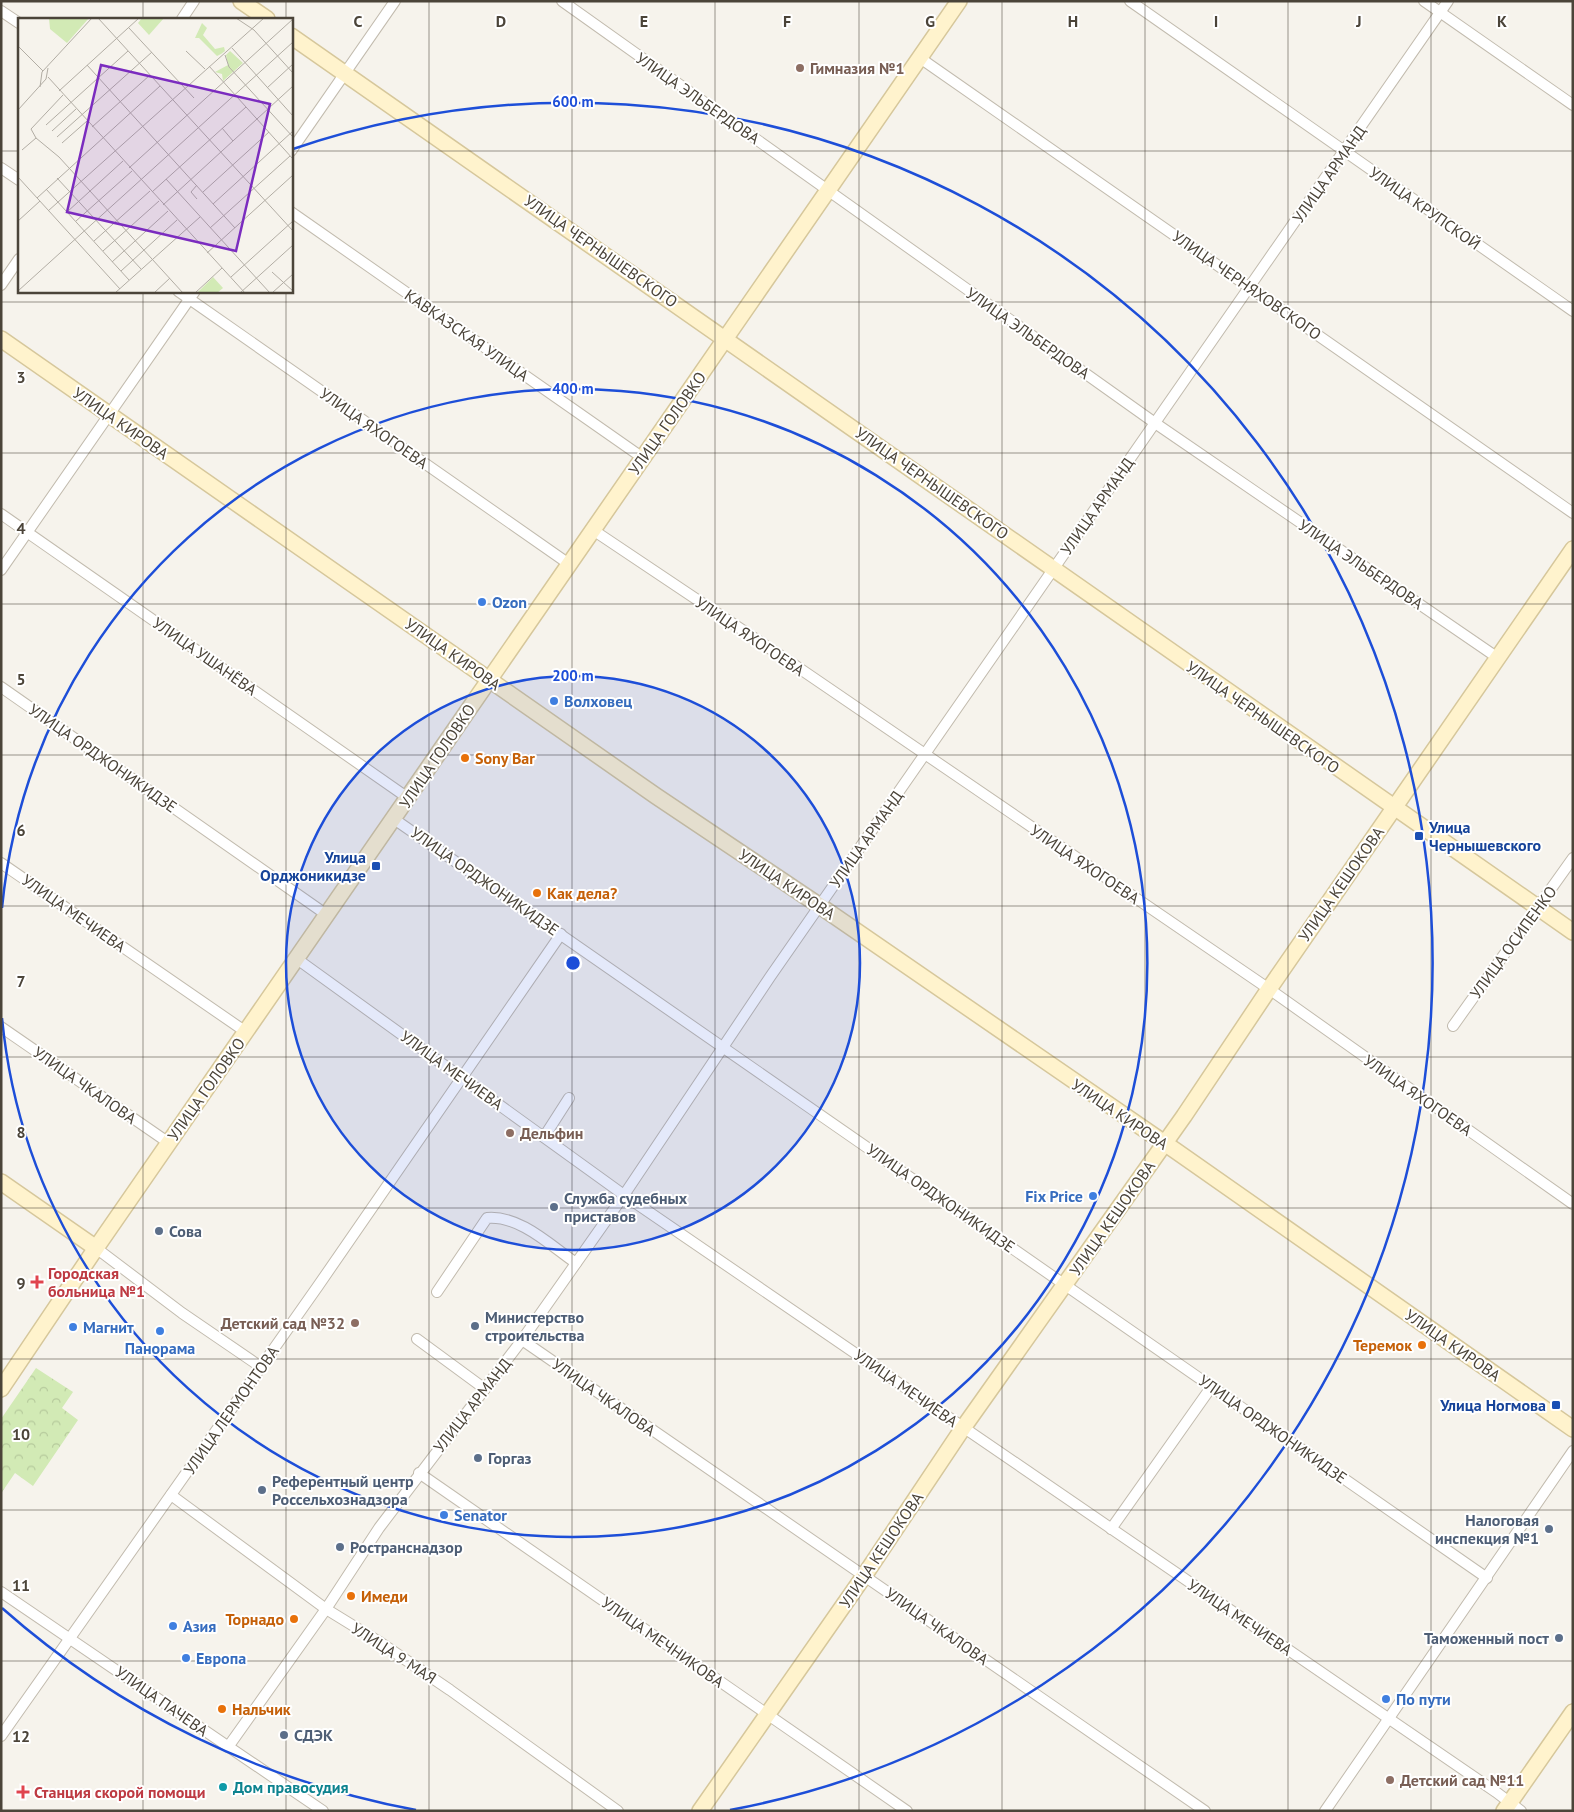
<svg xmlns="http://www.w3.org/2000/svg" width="1574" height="1812" font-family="'PT Sans',sans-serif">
<defs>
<pattern id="forest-crowns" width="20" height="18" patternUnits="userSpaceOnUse" patternTransform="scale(1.25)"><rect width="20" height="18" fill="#d2eab5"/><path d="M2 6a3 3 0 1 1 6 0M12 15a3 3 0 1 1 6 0" fill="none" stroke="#b6ca9c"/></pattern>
</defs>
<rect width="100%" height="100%" fill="#f6f3ec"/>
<polygon fill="url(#forest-crowns)" points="36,1368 73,1392 62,1408 78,1420 33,1486 15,1473 2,1492 1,1419"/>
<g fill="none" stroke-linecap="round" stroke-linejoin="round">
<g stroke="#c2bbae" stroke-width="12">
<g id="street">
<polyline points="562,1 1155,423 1498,658"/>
<polyline points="1130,1 1573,311"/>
<polyline points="1424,1 1573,105"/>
<polyline points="1,11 19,23"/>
<polyline points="182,19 194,1"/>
<polyline points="920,58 1573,513"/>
<polyline points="291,151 395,1"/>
<polyline points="1,168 19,180"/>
<polyline points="291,212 643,458"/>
<polyline points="1,285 19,259"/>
<polyline points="178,291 569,564"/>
<polyline points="1,514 408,798"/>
<polyline points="593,530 796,666 1269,989 1573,1204"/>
<polyline points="1,570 195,291"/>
<polyline points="1,687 327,915"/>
<polyline points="394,819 1487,1578"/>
<polyline points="1,863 246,1032"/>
<polyline points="297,959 624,1195 1496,1792 1521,1811"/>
<polyline points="1453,1026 1573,858"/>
<polyline points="1,1027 169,1143"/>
<polyline points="544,1137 569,1098"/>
<polyline points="96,1248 182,1313 261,1367"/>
<path d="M 437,1292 L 487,1218 C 520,1215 551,1246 576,1263"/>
<polyline points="417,1339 485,1389"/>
<polyline points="522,1340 1205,1811"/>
<polyline points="419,1473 907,1811"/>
<polyline points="171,1495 326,1609 378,1641 450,1690 618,1811"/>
<polyline points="1111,1529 1212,1386"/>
<polyline points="1,1592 323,1811"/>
<polyline points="1,1736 318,1286 561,934"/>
<polyline points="228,1747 326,1609 379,1528 522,1340 624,1195 770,977 1448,1"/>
<polyline points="1325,1811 1573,1451"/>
</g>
</g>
<g stroke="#d6c79b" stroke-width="18">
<g id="secondary">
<polyline points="241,1 267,19"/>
<path d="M 291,36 C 720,333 1145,635 1573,932"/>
<polyline points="1,339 656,796 820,906 1176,1151 1573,1429"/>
<polyline points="1,1182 96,1248"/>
<polyline points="1,1389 96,1248 959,1"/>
<polyline points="700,1811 864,1576 963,1428 1184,1116 1269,989 1573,549"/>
<polyline points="1504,1811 1573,1712"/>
</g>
</g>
<use href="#street" stroke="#fff" stroke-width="10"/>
<use href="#secondary" stroke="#fff3cd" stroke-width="15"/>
</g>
<path fill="none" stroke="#4b4439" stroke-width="1" stroke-opacity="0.55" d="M 143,1 L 143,19M 286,1 L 286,19M 429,1 L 429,1811M 572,1 L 572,1811M 715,1 L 715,1811M 859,1 L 859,1811M 1002,1 L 1002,1811M 1145,1 L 1145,1811M 1288,1 L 1288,1811M 1431,1 L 1431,1811M 1,151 L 19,151M 291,151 L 1573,151M 143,291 L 143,1811M 286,291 L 286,1811M 1,302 L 1573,302M 1,453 L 1573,453M 1,604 L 1573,604M 1,755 L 1573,755M 1,906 L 1573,906M 1,1057 L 1573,1057M 1,1208 L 1573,1208M 1,1359 L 1573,1359M 1,1510 L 1573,1510M 1,1661 L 1573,1661"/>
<circle cx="573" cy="963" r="287" fill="#1d4ed8" fill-opacity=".12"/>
<g fill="none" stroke="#1d4ed8" stroke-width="2.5">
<circle cx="573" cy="963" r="287"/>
<path d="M2 908A574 574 0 1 1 2 1018"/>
<path d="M416 1810A861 861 0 0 1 2 1608M293 149A861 861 0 1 1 730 1810"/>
</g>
<g fill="#8d6e63" stroke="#fff" stroke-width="2">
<circle cx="800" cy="68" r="5"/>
<circle cx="510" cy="1133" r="5"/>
<circle cx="355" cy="1323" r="5"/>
<circle cx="1390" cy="1780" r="5"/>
</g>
<g fill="#3f7fe0" stroke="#fff" stroke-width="2">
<circle cx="482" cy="602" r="5"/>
<circle cx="554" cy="701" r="5"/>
<circle cx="1093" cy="1196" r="5"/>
<circle cx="73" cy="1327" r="5"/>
<circle cx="160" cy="1331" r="5"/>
<circle cx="444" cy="1515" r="5"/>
<circle cx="173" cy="1626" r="5"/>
<circle cx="186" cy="1658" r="5"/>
<circle cx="1386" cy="1699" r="5"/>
</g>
<g fill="#e8710a" stroke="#fff" stroke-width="2">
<circle cx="465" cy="758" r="5"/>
<circle cx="537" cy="893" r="5"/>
<circle cx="1422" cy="1345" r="5"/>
<circle cx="351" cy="1596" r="5"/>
<circle cx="294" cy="1619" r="5"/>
<circle cx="222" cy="1709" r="5"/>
</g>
<g fill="#1a4fb4" stroke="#fff" stroke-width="2">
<rect x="1414" y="831" width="10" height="10" rx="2.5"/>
<rect x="371" y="861" width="10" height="10" rx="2.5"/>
<rect x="1551" y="1400" width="10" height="10" rx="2.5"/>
</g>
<g fill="#5c6f8a" stroke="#fff" stroke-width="2">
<circle cx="554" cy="1207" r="5"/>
<circle cx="159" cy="1231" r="5"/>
<circle cx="475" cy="1326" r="5"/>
<circle cx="478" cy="1458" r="5"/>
<circle cx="262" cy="1490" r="5"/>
<circle cx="1549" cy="1529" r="5"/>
<circle cx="340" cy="1547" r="5"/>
<circle cx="1559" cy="1638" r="5"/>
<circle cx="284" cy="1735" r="5"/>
</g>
<g fill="#e0444e" stroke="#fff" stroke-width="2">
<path d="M34.5 1274.5h5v5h5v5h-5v5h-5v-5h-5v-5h5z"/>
<path d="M20.5 1784.5h5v5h5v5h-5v5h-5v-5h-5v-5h5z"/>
</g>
<circle fill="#0f9aa8" stroke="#fff" stroke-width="2" cx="223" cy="1787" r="5"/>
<g text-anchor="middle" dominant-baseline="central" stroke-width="4" stroke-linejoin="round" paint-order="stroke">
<g font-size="16" font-weight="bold" fill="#785e54" stroke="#fff" text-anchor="start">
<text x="810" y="68">Гимназия №1</text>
<text x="520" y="1133">Дельфин</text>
<text x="345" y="1323" text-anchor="end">Детский сад №32</text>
<text x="1400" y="1780">Детский сад №11</text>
</g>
<g font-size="16" fill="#4b4439" stroke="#fff">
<text transform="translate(698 98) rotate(35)">УЛИЦА ЭЛЬБЕРДОВА</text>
<text transform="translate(1329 174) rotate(-55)">УЛИЦА АРМАНД</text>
<text transform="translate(1425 208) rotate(35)">УЛИЦА КРУПСКОЙ</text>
<text transform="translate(601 251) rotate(35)">УЛИЦА ЧЕРНЫШЕВСКОГО</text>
<text transform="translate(1247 285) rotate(35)">УЛИЦА ЧЕРНЯХОВСКОГО</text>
<text transform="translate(1028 333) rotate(35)">УЛИЦА ЭЛЬБЕРДОВА</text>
<text transform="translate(467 335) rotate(35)">КАВКАЗСКАЯ УЛИЦА</text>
<text transform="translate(121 423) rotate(35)">УЛИЦА КИРОВА</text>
<text transform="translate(667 423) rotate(-55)">УЛИЦА ГОЛОВКО</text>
<text transform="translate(374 428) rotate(35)">УЛИЦА ЯХОГОЕВА</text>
<text transform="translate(932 483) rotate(35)">УЛИЦА ЧЕРНЫШЕВСКОГО</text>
<text transform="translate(1097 506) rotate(-55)">УЛИЦА АРМАНД</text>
<text transform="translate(1361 564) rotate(34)">УЛИЦА ЭЛЬБЕРДОВА</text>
<text transform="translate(750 636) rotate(34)">УЛИЦА ЯХОГОЕВА</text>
<text transform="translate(453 654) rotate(35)">УЛИЦА КИРОВА</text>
<text transform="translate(205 656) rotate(35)">УЛИЦА УШАНЁВА</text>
<text transform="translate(1263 717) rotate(35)">УЛИЦА ЧЕРНЫШЕВСКОГО</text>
<text transform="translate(437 756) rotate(-56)">УЛИЦА ГОЛОВКО</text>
<text transform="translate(103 758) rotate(35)">УЛИЦА ОРДЖОНИКИДЗЕ</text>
<text transform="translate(866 839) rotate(-55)">УЛИЦА АРМАНД</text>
<text transform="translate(1085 864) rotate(34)">УЛИЦА ЯХОГОЕВА</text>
<text transform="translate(485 881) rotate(35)">УЛИЦА ОРДЖОНИКИДЗЕ</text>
<text transform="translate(787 884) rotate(34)">УЛИЦА КИРОВА</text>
<text transform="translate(1341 884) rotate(-55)">УЛИЦА КЕШОКОВА</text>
<text transform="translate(74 913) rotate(35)">УЛИЦА МЕЧИЕВА</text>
<text transform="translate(1513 942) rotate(-54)">УЛИЦА ОСИПЕНКО</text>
<text transform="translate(452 1070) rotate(36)">УЛИЦА МЕЧИЕВА</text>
<text transform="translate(85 1085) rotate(35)">УЛИЦА ЧКАЛОВА</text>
<text transform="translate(206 1089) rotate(-55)">УЛИЦА ГОЛОВКО</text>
<text transform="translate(1418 1095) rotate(35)">УЛИЦА ЯХОГОЕВА</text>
<text transform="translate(1120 1114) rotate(34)">УЛИЦА КИРОВА</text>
<text transform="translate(941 1198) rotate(35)">УЛИЦА ОРДЖОНИКИДЗЕ</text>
<text transform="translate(1112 1218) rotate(-55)">УЛИЦА КЕШОКОВА</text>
<text transform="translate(1453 1345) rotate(35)">УЛИЦА КИРОВА</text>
<text transform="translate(906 1388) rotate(35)">УЛИЦА МЕЧИЕВА</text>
<text transform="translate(604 1397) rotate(35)">УЛИЦА ЧКАЛОВА</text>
<text transform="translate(472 1405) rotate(-52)">УЛИЦА АРМАНД</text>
<text transform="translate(231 1410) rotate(-55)">УЛИЦА ЛЕРМОНТОВА</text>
<text transform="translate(1273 1429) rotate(35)">УЛИЦА ОРДЖОНИКИДЗЕ</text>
<text transform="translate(881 1550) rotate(-56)">УЛИЦА КЕШОКОВА</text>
<text transform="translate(1240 1617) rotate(34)">УЛИЦА МЕЧИЕВА</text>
<text transform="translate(937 1626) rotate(35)">УЛИЦА ЧКАЛОВА</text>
<text transform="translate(663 1642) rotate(35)">УЛИЦА МЕЧНИКОВА</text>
<text transform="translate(394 1653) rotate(33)">УЛИЦА 9 МАЯ</text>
<text transform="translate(162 1701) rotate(35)">УЛИЦА ПАЧЕВА</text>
</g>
<g font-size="16" font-weight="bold" fill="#366cbe" stroke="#fff" text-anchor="start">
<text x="492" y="602">Ozon</text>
<text x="564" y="701">Волховец</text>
<text x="1083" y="1196" text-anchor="end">Fix Price</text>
<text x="83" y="1327">Магнит</text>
<text x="160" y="1348" text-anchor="middle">Панорама</text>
<text x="454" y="1515">Senator</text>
<text x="183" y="1626">Азия</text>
<text x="196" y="1658">Европа</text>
<text x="1396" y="1699">По пути</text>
</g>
<g font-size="16" font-weight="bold" fill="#c56008" stroke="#fff" text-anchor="start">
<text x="475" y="758">Sony Bar</text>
<text x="547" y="893">Как дела?</text>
<text x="1412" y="1345" text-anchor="end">Теремок</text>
<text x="361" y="1596">Имеди</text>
<text x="284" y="1619" text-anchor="end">Торнадо</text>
<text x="232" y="1709">Нальчик</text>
</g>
<g font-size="16" font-weight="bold" fill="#164399" stroke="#fff" text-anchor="end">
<text x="1429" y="827" text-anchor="start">Улица<tspan x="1429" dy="18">Чернышевского</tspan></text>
<text x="366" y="857">Улица<tspan x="366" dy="18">Орджоникидзе</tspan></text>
<text x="1546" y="1405">Улица Ногмова</text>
</g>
<g font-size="16" font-weight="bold" fill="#4e5e75" stroke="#fff" text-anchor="start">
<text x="564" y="1198">Служба судебных<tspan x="564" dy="18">приставов</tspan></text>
<text x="169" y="1231">Сова</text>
<text x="485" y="1317">Министерство<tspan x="485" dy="18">строительства</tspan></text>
<text x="488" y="1458">Горгаз</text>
<text x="272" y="1481">Референтный центр<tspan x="272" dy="18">Россельхознадзора</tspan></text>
<text x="1539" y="1520" text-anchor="end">Налоговая<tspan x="1539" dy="18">инспекция №1</tspan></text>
<text x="350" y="1547">Ространснадзор</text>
<text x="1549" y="1638" text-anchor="end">Таможенный пост</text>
<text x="294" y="1735">СДЭК</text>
</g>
<g font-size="16" font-weight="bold" fill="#be3a42" stroke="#fff" text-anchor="start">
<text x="48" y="1273">Городская<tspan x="48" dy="18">больница №1</tspan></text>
<text x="34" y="1792">Станция скорой помощи</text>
</g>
<g font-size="16" font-weight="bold" fill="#0d838f" stroke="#fff" text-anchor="start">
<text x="233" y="1787">Дом правосудия</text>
</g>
</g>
<g transform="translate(18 18)">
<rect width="275" height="275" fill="#f6f3ec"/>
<path d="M 184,5 L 189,10 L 185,17 L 197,31 L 206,29 L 207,33 L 203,36 L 199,38 L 181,20 L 177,20 ZM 212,33 L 225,45 L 205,63 L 204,56 L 197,54 L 210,47 L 208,37 ZM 195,259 L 205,270 L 199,275 L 179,275 Z" fill="#d2eab5"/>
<path d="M 31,0 L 71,0 L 49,25 L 32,11 Z" fill="#d2eab5"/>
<path d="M 124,0 L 146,0 L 131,17 L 120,5 Z" fill="#d2eab5"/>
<path fill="none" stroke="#b2ada4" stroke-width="1" d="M 80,0 L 275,213M 218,0 L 236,12 L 275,55M 111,10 L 176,80M 0,28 L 25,53M 214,30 L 275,98M 168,33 L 187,51M 207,37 L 211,49 L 275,119M 69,47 L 217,210M 191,48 L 275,141M 30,59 L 227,275M 22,69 L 24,54 L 74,0M 249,70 L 275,46M 41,73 L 121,0M 0,92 L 28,61 L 30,50M 28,107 L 110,33M 74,109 L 132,57M 204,110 L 215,123M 34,113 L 58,91M 39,119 L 134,34M 18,120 L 41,139 L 165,275M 44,125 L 69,103M 4,132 L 18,120 L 13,111 L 45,77M 111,150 L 275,1M 0,159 L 102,271M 39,160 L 123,251M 148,161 L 252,275M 28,171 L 111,262M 134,174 L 228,89M 185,174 L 251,114M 19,180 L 142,68M 179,181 L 173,174 L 179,167M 195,186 L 275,113M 145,187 L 275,68M 30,193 L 246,0M 49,194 L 105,143M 0,203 L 22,183M 58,203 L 114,153M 192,210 L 272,138M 76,223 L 132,173M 85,233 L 141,183M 189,235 L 275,157M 94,244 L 150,193M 103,253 L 159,202M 254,254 L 275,273M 213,259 L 275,203M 0,273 L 275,24M 97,275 L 182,199M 136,275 L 152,260M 177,275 L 204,250M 222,275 L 275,227M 254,275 L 275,256"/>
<path fill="#7b2cbf" fill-opacity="0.15" stroke="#7b2cbf" stroke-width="2.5" d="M 83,47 L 252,86 L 218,233 L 49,194 Z"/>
<rect width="275" height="275" fill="none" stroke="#4b4439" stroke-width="2.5"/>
</g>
<g font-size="16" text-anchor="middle" font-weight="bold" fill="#4b4439" stroke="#fff" stroke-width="4" stroke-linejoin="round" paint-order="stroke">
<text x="358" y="27">C</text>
<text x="501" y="27">D</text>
<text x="644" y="27">E</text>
<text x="787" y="27">F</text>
<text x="930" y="27">G</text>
<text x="1073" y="27">H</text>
<text x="1216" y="27">I</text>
<text x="1359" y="27">J</text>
<text x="1502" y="27">K</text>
<text x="21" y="383">3</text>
<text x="21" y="534">4</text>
<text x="21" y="685">5</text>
<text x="21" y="836">6</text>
<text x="21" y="987">7</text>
<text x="21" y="1138">8</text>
<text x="21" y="1289">9</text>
<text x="21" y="1440">10</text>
<text x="21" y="1591">11</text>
<text x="21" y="1742">12</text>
</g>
<circle cx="573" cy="963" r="8" fill="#1d4ed8" stroke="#fff" stroke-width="2.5"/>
<g font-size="15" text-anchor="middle" font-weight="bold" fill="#1d4ed8" stroke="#fff" stroke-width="4" stroke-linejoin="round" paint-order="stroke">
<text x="573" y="107">600 m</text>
<text x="573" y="394">400 m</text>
<text x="573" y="681">200 m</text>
</g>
<rect width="1574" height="1812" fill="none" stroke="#4b4439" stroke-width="5"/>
</svg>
